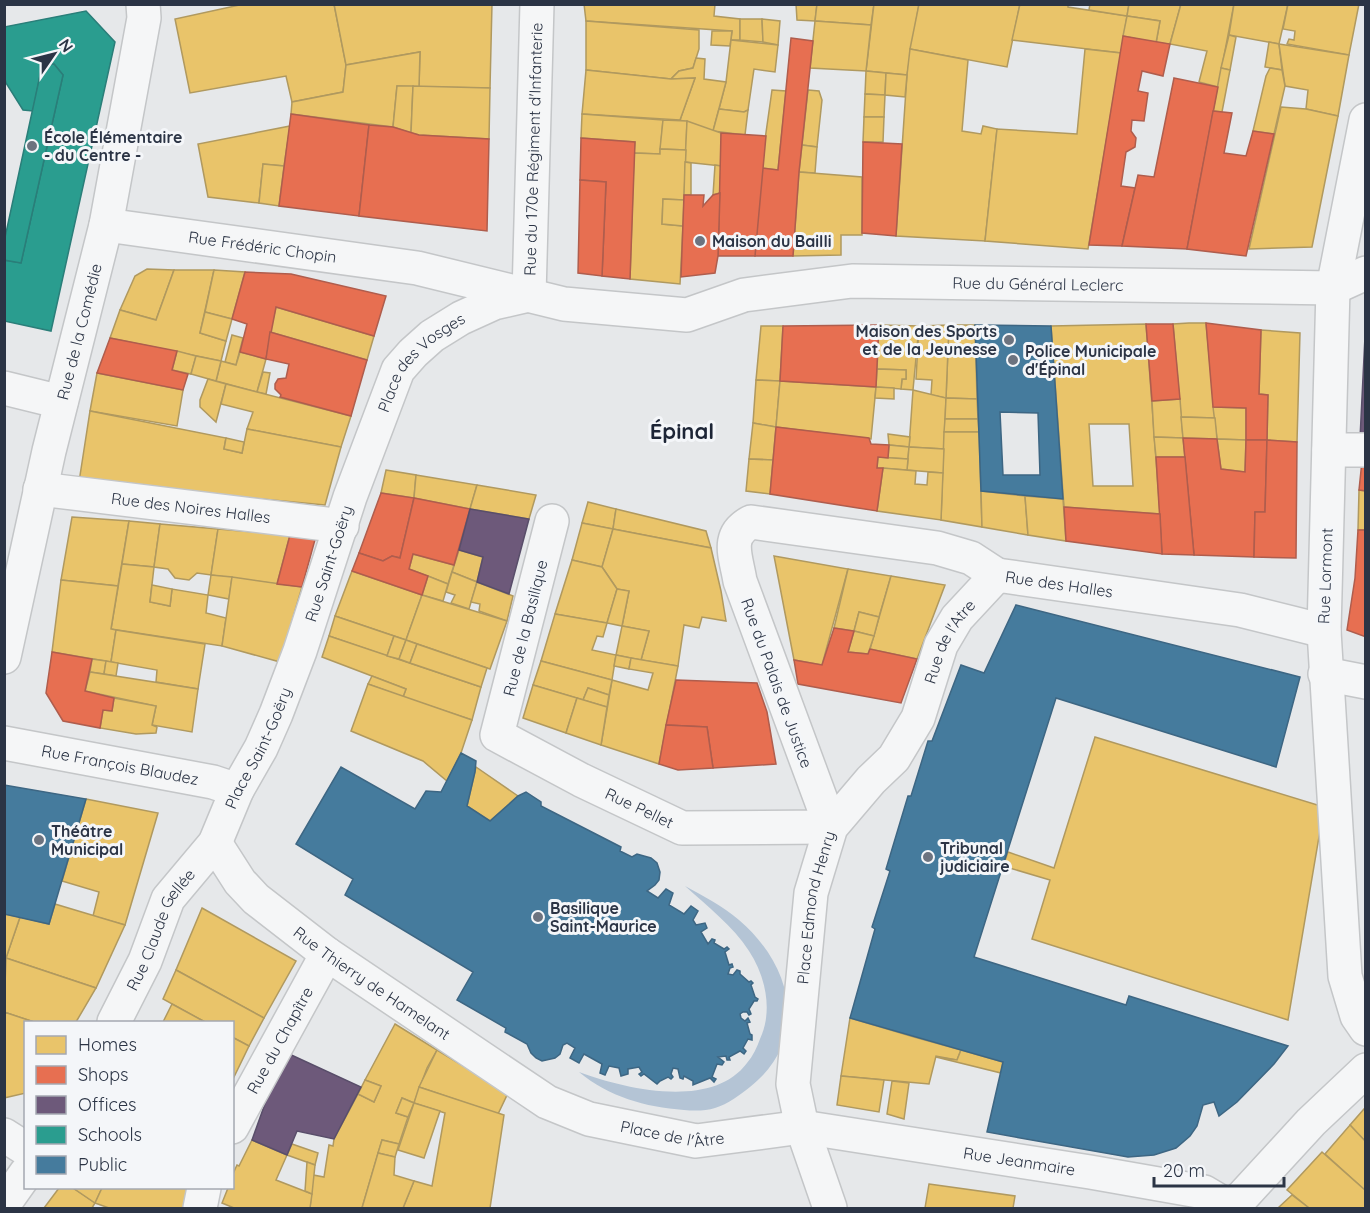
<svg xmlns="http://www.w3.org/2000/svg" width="1370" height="1213" font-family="Quicksand,sans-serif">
<rect width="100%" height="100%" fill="#e6e8ea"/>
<path fill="#b4c4d5" d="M 685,886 C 703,896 723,906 739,920 C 792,965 811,1039 750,1087 C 740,1095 728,1104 715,1108 C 706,1111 694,1111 684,1110 C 645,1107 609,1097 579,1072 C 625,1089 712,1110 747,1063 C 753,1056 757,1047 760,1039 C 773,1011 766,977 749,951 C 733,926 707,906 685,886 Z"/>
<g fill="#e9c46a" stroke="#b0995f" stroke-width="1.5" fill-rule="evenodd">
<polygon points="244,4 334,4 346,65 343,92 292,102 286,76 190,93 175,19"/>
<polygon points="334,4 492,4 490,88 419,87 420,52 346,65"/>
<polygon points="584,4 715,4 714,16 740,19 740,40 731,40 732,31 586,21"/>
<polygon points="796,4 817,4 815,21 797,20"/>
<polygon points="817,4 874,4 871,25 815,21"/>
<polygon points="874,4 919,4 907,75 866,71"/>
<polygon points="919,4 1020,4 1007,67 910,49"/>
<polygon points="1020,4 1068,4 1068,7 1127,16 1121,53 1012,40"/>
<polygon points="1090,4 1129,4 1127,16 1089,10"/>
<polygon points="1129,4 1181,4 1170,44 1156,43 1160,21 1127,16"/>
<polygon points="1181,4 1234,4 1218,87 1199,82 1207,51 1170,44"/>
<polygon points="1234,4 1288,4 1279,44 1229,35"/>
<polygon points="1288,4 1359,4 1349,55 1287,44 1289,39 1294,40 1295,31 1283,29"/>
<polygon points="1127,16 1160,21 1156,43 1123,36"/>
<polygon points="740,19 762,19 763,42 740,40"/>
<polygon points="762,19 780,21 778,45 763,42"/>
<polygon points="586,21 699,30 699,49 693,68 679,71 671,79 586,70"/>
<polygon points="815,21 871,25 866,71 810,68"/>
<polygon points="712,31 732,31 730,46 711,45"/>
<polygon points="1229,35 1236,37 1230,70 1221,68"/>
<polygon points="731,40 778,45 775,72 754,69 748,110 744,112 719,109 726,82"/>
<polygon points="1269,42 1279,44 1282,70 1265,67"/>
<polygon points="1279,44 1349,55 1338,116 1306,109 1308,90 1285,86"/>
<polygon points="910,49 968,60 962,131 981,134 983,126 997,129 985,241 896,236 907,75"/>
<polygon points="1085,49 1121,53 1088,249 985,241 997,129 1077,134"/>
<polygon points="420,52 419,87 397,86 393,127 291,114 292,102 343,92 346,65"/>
<polygon points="696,58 705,59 704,79 726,82 713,131 680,120 695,78 671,79 679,71 693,68"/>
<polygon points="1221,68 1230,70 1222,112 1213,111"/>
<polygon points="1270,68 1282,70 1285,86 1274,134 1253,131 1266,76"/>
<polygon points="586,70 671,79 695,78 680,120 582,114"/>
<polygon points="866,71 886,73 885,95 865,94"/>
<polygon points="886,73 907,75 905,97 885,95"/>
<polygon points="397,86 413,86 411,133 393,127"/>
<polygon points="413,86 490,88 489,139 419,135 411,133"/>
<polygon points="772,90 786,91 778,170 761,168"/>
<polygon points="808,90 819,91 822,100 817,147 802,145"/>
<polygon points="865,94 885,95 884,117 864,117"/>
<polygon points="1281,107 1306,109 1338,116 1312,247 1249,249"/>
<polygon points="719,109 744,112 748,110 745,135 713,131"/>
<polygon points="582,114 663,120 660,154 634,153 635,142 581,138"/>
<polygon points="864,117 884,117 883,142 863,142"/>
<polygon points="663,120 687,121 686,150 660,149"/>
<polygon points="687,121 721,133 721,166 685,162"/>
<polygon points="290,126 284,166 263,164 259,203 208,197 198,144"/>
<polygon points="802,145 817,147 815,173 799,172"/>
<polygon points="660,149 686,150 684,200 663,199 662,224 683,226 680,284 630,279 634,153 660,154"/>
<polygon points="685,162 691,163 691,195 684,195"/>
<polygon points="263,164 284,166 279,206 259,203"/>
<polygon points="715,165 721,166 720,193 713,195"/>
<polygon points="799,172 862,177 862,235 841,235 841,255 793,256"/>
<polygon points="663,199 684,200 683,226 662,224"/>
<polygon points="147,269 174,270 156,320 120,310 135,276"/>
<polygon points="174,270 214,270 200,333 226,341 221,361 110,338 120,310 156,320"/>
<polygon points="214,270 245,272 232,319 205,312"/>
<polygon points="276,307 374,336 367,360 270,332"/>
<polygon points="205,312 232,319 226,341 200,333"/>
<polygon points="1189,323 1206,323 1215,418 1181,417 1173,324"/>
<path d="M 1146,324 L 1160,514 L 1064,507 L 1051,326 ZM 1089,424 L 1129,424 L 1133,486 L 1093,486 Z"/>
<polygon points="879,325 919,326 913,390 901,389 902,379 906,379 906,370 877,369"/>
<polygon points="949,325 975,325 977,399 946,398"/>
<polygon points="949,325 946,398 931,395 932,380 916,379 919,326"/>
<polygon points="761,326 783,326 780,381 756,380"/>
<polygon points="1261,330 1300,333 1297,442 1267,440 1268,395 1259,394"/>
<polygon points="232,335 243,338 236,365 225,362"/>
<polygon points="177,351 196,356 191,374 172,370"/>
<polygon points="240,352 266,359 257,392 216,381 221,361 236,365"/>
<polygon points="196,356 221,361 216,381 191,374"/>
<polygon points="877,369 906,370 906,379 902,379 901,389 876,387"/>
<polygon points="263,372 270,373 266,394 257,392"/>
<polygon points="97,373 183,390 177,426 90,411"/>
<polygon points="208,379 226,384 216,422 200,407 200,400"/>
<polygon points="756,380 780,381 776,427 753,423"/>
<polygon points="780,381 876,387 871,439 776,427"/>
<polygon points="226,384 351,416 341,447 247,429 253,412 221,404"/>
<polygon points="876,387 894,388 894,399 875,398"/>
<polygon points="913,390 946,398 944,449 909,447"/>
<polygon points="946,398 977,399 978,419 945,419"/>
<polygon points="1180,399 1183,438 1154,437 1152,401"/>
<polygon points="1213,407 1246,408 1246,440 1217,439"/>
<polygon points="90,411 226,438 224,449 242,453 247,429 341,447 325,505 79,482"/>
<polygon points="1181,417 1215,418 1217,439 1183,438"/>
<polygon points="945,419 978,419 979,432 944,432"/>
<polygon points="753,423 776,427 773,460 749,459"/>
<polygon points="944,432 979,432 982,527 941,520"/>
<polygon points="888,434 910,437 909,447 889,445"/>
<polygon points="1154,437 1183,438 1185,457 1156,457"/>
<polygon points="226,438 244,442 242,453 224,449"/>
<polygon points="1217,439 1246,440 1245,472 1221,469"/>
<polygon points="889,445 909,447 908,459 888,458"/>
<polygon points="909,447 944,449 943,473 907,470"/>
<polygon points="878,457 908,459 907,470 877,468"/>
<polygon points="749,459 773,460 770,494 746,491"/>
<polygon points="883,468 916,471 915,484 927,485 928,472 943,473 941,520 877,511"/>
<polygon points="386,470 416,475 414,498 381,493"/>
<polygon points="416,475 477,485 470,509 414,498"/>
<polygon points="477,485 536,495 529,519 470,509"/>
<polygon points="1359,490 1366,491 1366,530 1358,530"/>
<polygon points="981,491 1025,496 1028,535 982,527"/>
<polygon points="1025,496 1063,499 1066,541 1028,535"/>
<polygon points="588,502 616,509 613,529 582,523"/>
<polygon points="616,509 706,531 711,548 613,529"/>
<polygon points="72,517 129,521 118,586 61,580"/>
<polygon points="129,521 160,524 154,567 122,564"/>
<polygon points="582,523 613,529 602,567 572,560"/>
<polygon points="160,524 218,529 211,575 197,573 189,580 175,578 168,569 154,567"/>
<polygon points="218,529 290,535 277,584 211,575"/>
<polygon points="613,529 711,548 721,591 726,621 702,617 699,628 684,625 678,666 641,660 649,631 622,626 629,591 617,589 602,567"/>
<polygon points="459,550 483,557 477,582 452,572"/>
<polygon points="413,554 454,565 448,584 409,569"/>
<polygon points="774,556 848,569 822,665 794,660"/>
<polygon points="572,560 602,567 617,589 607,623 555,614"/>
<polygon points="122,564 154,567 150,602 170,606 172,589 208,595 206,613 226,618 222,646 111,629"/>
<polygon points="848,569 891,576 879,617 859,612 854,631 834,628"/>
<polygon points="352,571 422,595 406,640 335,616"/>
<polygon points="452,572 477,582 469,609 451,603 455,595 446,592"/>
<polygon points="211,575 232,577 229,599 208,595"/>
<polygon points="428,576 448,584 443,601 422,595"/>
<polygon points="891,576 945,585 917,659 870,649"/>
<polygon points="232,577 302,587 280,662 222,646"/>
<polygon points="61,580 118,586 111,629 116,630 111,662 52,652"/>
<polygon points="477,582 513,596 507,621 479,611 480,604 471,602"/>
<polygon points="152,585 172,589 170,606 150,602"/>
<polygon points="617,589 629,591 622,626 607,623"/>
<polygon points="422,595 507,621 490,669 406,640"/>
<polygon points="859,612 879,617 874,636 854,631"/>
<polygon points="555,614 607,623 603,637 597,636 592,650 616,655 612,680 541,661"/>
<polygon points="335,616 394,636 387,656 329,636"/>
<polygon points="622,626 649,631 641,660 616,655"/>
<polygon points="116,630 205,644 198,689 156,682 157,670 111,662"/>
<polygon points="854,631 874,636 868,654 848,652"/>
<polygon points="329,636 481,687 472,720 403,697 406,689 322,657"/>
<polygon points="394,636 406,640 399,659 387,656"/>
<polygon points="406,640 417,644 410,663 399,659"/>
<polygon points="417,644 487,668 481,687 410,663"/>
<polygon points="616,655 631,658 629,669 614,666"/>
<polygon points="631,658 678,666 659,764 601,745 612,680 648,690 653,673 629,669"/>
<polygon points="92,659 106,661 104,674 90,672"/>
<polygon points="106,661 118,663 116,676 104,674"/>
<polygon points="541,661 612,680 609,695 588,688 583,700 533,685"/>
<polygon points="90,672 198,689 192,732 152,725 156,706 85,691"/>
<polygon points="372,676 406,689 403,697 368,684"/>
<polygon points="368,684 472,720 461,753 447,781 423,761 351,731"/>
<polygon points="533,685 577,698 566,733 523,718"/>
<polygon points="588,688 609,695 607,707 583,700"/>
<polygon points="114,698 156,706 152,725 157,727 156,733 136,734 100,728 103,710 112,711"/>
<polygon points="577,698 607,707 601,745 566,733"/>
<polygon points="1095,737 1324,807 1288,1020 1032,939 1050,880 1003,866 1008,852 1054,868"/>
<polygon points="476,767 518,796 490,821 467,806"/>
<polygon points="86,799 158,813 125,925 93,916 99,892 62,881"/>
<polygon points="55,904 125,925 96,988 6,958 20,917 49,924"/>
<polygon points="202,908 296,961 264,1018 176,970"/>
<polygon points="4,914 20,917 6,958 4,958"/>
<polygon points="6,958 96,988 76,1022 34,1022 4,1012"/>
<polygon points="176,970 264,1018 249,1046 232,1037 232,1022 205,1022 163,999"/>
<polygon points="172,1004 205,1022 163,1022"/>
<polygon points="4,1012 34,1022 26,1022 26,1093 4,1098"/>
<polygon points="850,1018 914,1037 961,1050 957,1060 936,1056 929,1084 841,1076"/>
<polygon points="395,1024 437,1050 427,1068 414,1103 402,1098 396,1113 408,1117 399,1144 382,1140 362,1208 310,1208 313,1175 324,1177 329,1145 333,1146 334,1139 358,1094 374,1102 381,1086 365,1080"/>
<polygon points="232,1037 249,1046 233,1079 232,1079"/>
<polygon points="437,1050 508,1093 498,1114 419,1087"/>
<polygon points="961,1050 1003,1062 1001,1073 936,1057 957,1060"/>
<polygon points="841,1076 884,1080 879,1112 837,1105"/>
<polygon points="365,1080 381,1086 374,1102 358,1094"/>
<polygon points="892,1081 909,1083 904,1119 887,1114"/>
<polygon points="419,1087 504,1115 490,1208 403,1208 414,1181 432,1186 445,1113 414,1103"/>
<polygon points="402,1098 414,1103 408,1117 396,1113"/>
<polygon points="414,1103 440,1111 424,1158 398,1150"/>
<polygon points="1364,1109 1366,1110 1366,1142 1350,1125"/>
<polygon points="1350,1125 1366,1142 1366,1191 1325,1154"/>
<polygon points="252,1140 287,1155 276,1180 312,1194 310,1208 234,1208 222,1203 228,1188 232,1188 232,1176 237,1165 239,1166"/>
<polygon points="382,1140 399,1144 395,1157 378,1153"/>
<polygon points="292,1144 318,1153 315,1165 287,1155"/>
<polygon points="1322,1152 1366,1191 1366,1208 1309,1208 1287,1190"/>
<polygon points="378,1153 395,1157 394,1175 414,1181 403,1208 362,1208"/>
<polygon points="307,1162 315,1165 312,1194 305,1191"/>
<polygon points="929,1184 1015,1196 1013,1208 925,1208"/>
<polygon points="59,1188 73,1188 95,1203 92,1208 44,1208"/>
<polygon points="73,1188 102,1188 95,1203"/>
<polygon points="102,1188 191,1188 184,1208 109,1208 95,1203"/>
<polygon points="1292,1195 1309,1208 1278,1208"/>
</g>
<g fill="#e76f51" stroke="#af5d4d" stroke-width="1.5">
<polygon points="1123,36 1170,44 1163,76 1142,71 1138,91 1148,93 1144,121 1132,120 1131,131 1136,138 1135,147 1126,152 1121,186 1135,188 1122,246 1089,245"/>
<polygon points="791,38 813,41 799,172 793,256 755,256 761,168 778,170"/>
<polygon points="1174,78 1218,87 1187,249 1122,246 1138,175 1154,177"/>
<polygon points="1213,111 1232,113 1224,153 1246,156 1253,131 1274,134 1246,256 1187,249"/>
<polygon points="291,114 369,125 359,216 279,206"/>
<polygon points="369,125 393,127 419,135 489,139 487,231 359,216"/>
<polygon points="721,133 766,136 755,256 718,256"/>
<polygon points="581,138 635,142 630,279 602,276 606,182 580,180"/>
<polygon points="863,142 902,144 896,236 862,233"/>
<polygon points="580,180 606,182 602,276 578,273"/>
<polygon points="720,193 718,256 715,273 681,277 684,195 704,195 703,206 713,195"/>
<polygon points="245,272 291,274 386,296 374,336 276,307 266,359 240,352 247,324 232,319"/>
<polygon points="1206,323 1261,330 1259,394 1268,395 1267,440 1246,440 1246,408 1213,407"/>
<polygon points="1146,324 1173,324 1180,399 1152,401"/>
<polygon points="879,325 876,387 780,381 783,326"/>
<polygon points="270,332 367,360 351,416 280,397 281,395 275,389 275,384 278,379 286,378 289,364 266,359"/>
<polygon points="110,338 177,351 172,370 188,374 183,390 97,373"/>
<polygon points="776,427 869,438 871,444 889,445 888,458 878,457 877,468 883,468 877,511 770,494"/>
<polygon points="1183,438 1217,439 1221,469 1245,472 1246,440 1267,440 1265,512 1255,512 1254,557 1194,555"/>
<polygon points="1267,440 1297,442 1296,558 1254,557 1255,512 1265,512"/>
<polygon points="1156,457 1185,457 1194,555 1162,554"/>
<polygon points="1362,461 1366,462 1366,491 1359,490"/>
<polygon points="381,493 414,498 400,558 392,556 383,561 359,553"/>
<polygon points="414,498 470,509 454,565 413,554 409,569 428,576 422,595 352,571 359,553 383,561 392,556 400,558"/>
<polygon points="1064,507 1160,514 1162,554 1066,541"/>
<polygon points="1358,530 1366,530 1366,637 1347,630 1355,578"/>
<polygon points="290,535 316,536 302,587 277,584"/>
<polygon points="834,628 854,631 848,652 868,654 870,649 917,659 901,703 798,684 794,660 822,665"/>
<polygon points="52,652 92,659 85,691 114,698 112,711 103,710 100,728 63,721 46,693"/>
<polygon points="676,680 757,683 767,712 776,764 713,768 707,727 666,725"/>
<polygon points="666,725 707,727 713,768 678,770 659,764"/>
</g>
<g fill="#6d597a" stroke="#594e6a" stroke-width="1.5">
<polygon points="1366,316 1366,439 1360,439"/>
<polygon points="470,509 529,519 509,594 477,582 483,557 459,550"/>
<polygon points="287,1053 361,1087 334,1139 297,1131 287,1155 252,1140 277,1070"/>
</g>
<g fill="#2a9d8f" stroke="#2a7e79" stroke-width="1.5">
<polygon points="86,11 115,42 51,331 4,321 4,260 21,263 63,75 54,64 42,66 33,111 23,110 6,83 4,75 4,27"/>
<polygon points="54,64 63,75 21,263 4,260 4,242 42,66"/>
</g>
<g fill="#457b9d" stroke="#3d6683" stroke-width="1.5" fill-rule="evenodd">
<path d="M 975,325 L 1051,326 L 1063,499 L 981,491 ZM 1000,412 L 1038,413 L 1040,475 L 1003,475 Z"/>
<polygon points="1016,605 1300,677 1276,767 1056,698 974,957 1126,1005 1129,996 1288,1046 1274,1064 1237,1102 1219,1116 1214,1102 1203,1105 1197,1126 1190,1136 1176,1148 1154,1155 1128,1157 987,1132 1003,1062 850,1018 875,929 872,927 890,871 886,869 908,796 911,796 928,741 932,741 961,665 984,673"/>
<polygon points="461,753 476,761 475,772 467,806 490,821 518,796 526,792 541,802 541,806 621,847 620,851 632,857 637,854 651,858 657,863 660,872 659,880 655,885 647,891 658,898 666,889 673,893 669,905 684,914 691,906 698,911 693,920 696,925 705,923 707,928 701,932 708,944 712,939 715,940 714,943 724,949 727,947 729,949 725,952 729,965 732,964 733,967 730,968 728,974 733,975 737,970 740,971 740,974 749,982 751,981 753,983 751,985 755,997 758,999 757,1001 754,1001 749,1009 751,1014 749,1015 747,1012 743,1012 740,1014 741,1018 745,1021 748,1018 750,1022 747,1023 750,1034 752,1035 752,1040 748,1039 743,1048 746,1051 744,1054 740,1051 729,1057 730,1060 727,1060 726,1056 718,1057 724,1062 722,1065 717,1064 712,1077 716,1079 714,1082 710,1078 693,1085 693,1081 684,1076 683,1079 680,1078 678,1069 673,1068 671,1074 673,1077 671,1079 668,1077 660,1081 657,1084 644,1074 641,1076 639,1074 642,1072 639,1067 628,1069 628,1074 621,1076 619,1068 609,1066 605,1075 600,1073 602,1064 584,1054 579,1063 570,1058 575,1048 567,1043 563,1045 560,1054 555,1058 542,1061 536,1058 531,1053 527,1044 505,1032 506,1028 457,1000 473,972 345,895 353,879 296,844 341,767 415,809 426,791 441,792"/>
<polygon points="4,785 86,799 49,924 4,914"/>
</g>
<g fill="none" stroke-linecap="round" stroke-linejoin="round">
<g stroke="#c4c6c8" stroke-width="36">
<g id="pedestrian">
<polyline points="1329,450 1366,450"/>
<path id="s1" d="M 552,521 L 497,735 L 581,780 L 682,828 L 831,827 L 740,581 C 736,556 725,536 751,522 L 937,548 L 971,558 L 997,575"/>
<polyline points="1325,674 1366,682"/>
<path id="s2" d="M 232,1127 L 327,954"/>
<polyline points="200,1208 204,1188"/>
</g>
</g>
<g stroke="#c4c6c8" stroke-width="36">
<g id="minor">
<polyline points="1366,120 1333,288 1324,631 1345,976 1357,1016 1366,1029"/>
<path id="s3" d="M 106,225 L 417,268 L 564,304 L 687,315 L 744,295 L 852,281 L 1333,288 L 1366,273"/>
<polyline points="4,388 61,402"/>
<path id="s4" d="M 40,489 L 342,526"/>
<path id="s5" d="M 4,657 L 49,451 L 106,225 L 144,18 L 143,4"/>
<path id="s6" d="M 4,743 L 213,782 L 237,790"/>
<path id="s7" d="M 215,843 L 240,882 L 256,899 L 327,954 L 547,1102 L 589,1119 L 696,1141 L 802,1127 L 1090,1172 L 1204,1192 L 1231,1208"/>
<path id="s8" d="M 114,1022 L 145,961 L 168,899 L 215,843 L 237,790 L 261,748 L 276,714 L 300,651 L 350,497 L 398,370 L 413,353 L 432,336 L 461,318 L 494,303 L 529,295 L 537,4"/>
<polyline points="4,1135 26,1149"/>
<polyline points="4,1204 26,1173"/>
<path id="s9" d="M 830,1208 L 802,1127 L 793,1084 L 811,893 L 831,827 L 871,780 L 894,758 L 918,718 L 941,645 L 957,618 L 997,575 L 1240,610 L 1324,631"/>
<polyline points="1232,1208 1311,1122 1366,1070"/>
</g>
</g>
<use href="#pedestrian" stroke="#f5f6f7" stroke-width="33"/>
<use href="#minor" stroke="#f5f6f7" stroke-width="33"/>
</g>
<g fill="#6c737f" stroke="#f4f6f9" stroke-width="2">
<circle cx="32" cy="146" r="6"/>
<circle cx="700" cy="241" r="6"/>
<circle cx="1009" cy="340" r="6"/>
<circle cx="1013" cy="360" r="6"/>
<circle cx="39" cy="840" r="6"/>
<circle cx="928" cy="857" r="6"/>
<circle cx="538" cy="917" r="6"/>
</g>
<g text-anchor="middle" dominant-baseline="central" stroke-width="6" stroke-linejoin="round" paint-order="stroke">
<g font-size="16" font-weight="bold" fill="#2b3445" stroke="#f4f6f9" text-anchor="start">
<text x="44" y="137">École Élémentaire<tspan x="44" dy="18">- du Centre -</tspan></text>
<text x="712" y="241">Maison du Bailli</text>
<text x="997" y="331" text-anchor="end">Maison des Sports<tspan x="997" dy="18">et de la Jeunesse</tspan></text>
<text x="1025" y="351">Police Municipale<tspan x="1025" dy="18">d'Épinal</tspan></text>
<text x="51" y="831">Théâtre<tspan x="51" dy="18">Municipal</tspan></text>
<text x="940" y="848">Tribunal<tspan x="940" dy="18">judiciaire</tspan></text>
<text x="550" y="908">Basilique<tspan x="550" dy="18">Saint-Maurice</tspan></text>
</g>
<g font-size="16" fill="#2b3445" stroke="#f4f6f9">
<text stroke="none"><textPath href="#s8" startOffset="1016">Rue du 170e Régiment d'Infanterie</textPath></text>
<text stroke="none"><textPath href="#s3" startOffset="158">Rue Frédéric Chopin</textPath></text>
<text stroke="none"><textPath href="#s3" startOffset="944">Rue du Général Leclerc</textPath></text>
<text stroke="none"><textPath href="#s5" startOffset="334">Rue de la Comédie</textPath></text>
<text stroke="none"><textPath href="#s8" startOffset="736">Place des Vosges</textPath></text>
<text stroke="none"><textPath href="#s4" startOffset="152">Rue des Noires Halles</textPath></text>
<text stroke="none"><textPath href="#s8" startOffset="510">Rue Saint-Goëry</textPath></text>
<text transform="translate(1325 576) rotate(-88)">Rue Lormont</text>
<text stroke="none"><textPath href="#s9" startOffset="760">Rue des Halles</textPath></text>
<text transform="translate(525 628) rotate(-76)">Rue de la Basilique</text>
<text stroke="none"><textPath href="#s9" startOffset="614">Rue de l'Atre</textPath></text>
<text transform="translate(777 683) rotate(70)">Rue du Palais de Justice</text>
<text stroke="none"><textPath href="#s8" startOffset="312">Place Saint-Goëry</textPath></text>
<text stroke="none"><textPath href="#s6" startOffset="118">Rue François Blaudez</textPath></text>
<text stroke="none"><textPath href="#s1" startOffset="381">Rue Pellet</textPath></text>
<text stroke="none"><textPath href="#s9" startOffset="308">Place Edmond Henry</textPath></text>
<text stroke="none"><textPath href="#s8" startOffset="104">Rue Claude Gellée</textPath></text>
<text stroke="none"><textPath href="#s7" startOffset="213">Rue Thierry de Hamelant</textPath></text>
<text stroke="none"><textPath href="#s2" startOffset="99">Rue du Chapître</textPath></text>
<text stroke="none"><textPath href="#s7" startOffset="555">Place de l'Âtre</textPath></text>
<text stroke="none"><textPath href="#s7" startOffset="906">Rue Jeanmaire</textPath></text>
</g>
<g font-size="22" font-weight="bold" fill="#1d2536" stroke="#f4f6f9">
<text x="682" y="431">Épinal</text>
</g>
</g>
<rect width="1370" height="1213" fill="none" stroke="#2b3445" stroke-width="12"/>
<rect x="24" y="1021" width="210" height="168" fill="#f4f6f9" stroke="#a4a8b1" stroke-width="1.5"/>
<rect x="36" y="1036" width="30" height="18" fill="#e9c46a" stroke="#a4a8b1" stroke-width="1.5"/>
<text x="78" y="1051" font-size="18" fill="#2b3445">Homes</text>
<rect x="36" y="1066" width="30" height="18" fill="#e76f51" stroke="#a4a8b1" stroke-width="1.5"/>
<text x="78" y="1081" font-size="18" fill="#2b3445">Shops</text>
<rect x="36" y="1096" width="30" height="18" fill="#6d597a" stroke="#a4a8b1" stroke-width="1.5"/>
<text x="78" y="1111" font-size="18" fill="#2b3445">Offices</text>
<rect x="36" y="1126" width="30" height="18" fill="#2a9d8f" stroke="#a4a8b1" stroke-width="1.5"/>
<text x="78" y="1141" font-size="18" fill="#2b3445">Schools</text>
<rect x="36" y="1156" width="30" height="18" fill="#457b9d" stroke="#a4a8b1" stroke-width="1.5"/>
<text x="78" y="1171" font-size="18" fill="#2b3445">Public</text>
<g transform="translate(54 54) rotate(55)" stroke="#f4f6f9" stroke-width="4.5" paint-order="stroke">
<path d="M0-4.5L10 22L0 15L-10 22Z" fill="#2b3445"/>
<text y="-9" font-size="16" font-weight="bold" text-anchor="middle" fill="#2b3445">N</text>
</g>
<path d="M1154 1177v9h130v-9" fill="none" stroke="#2b3445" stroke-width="3"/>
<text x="1163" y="1177" font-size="18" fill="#2b3445" stroke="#f4f6f9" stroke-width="4.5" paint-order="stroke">20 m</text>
</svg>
